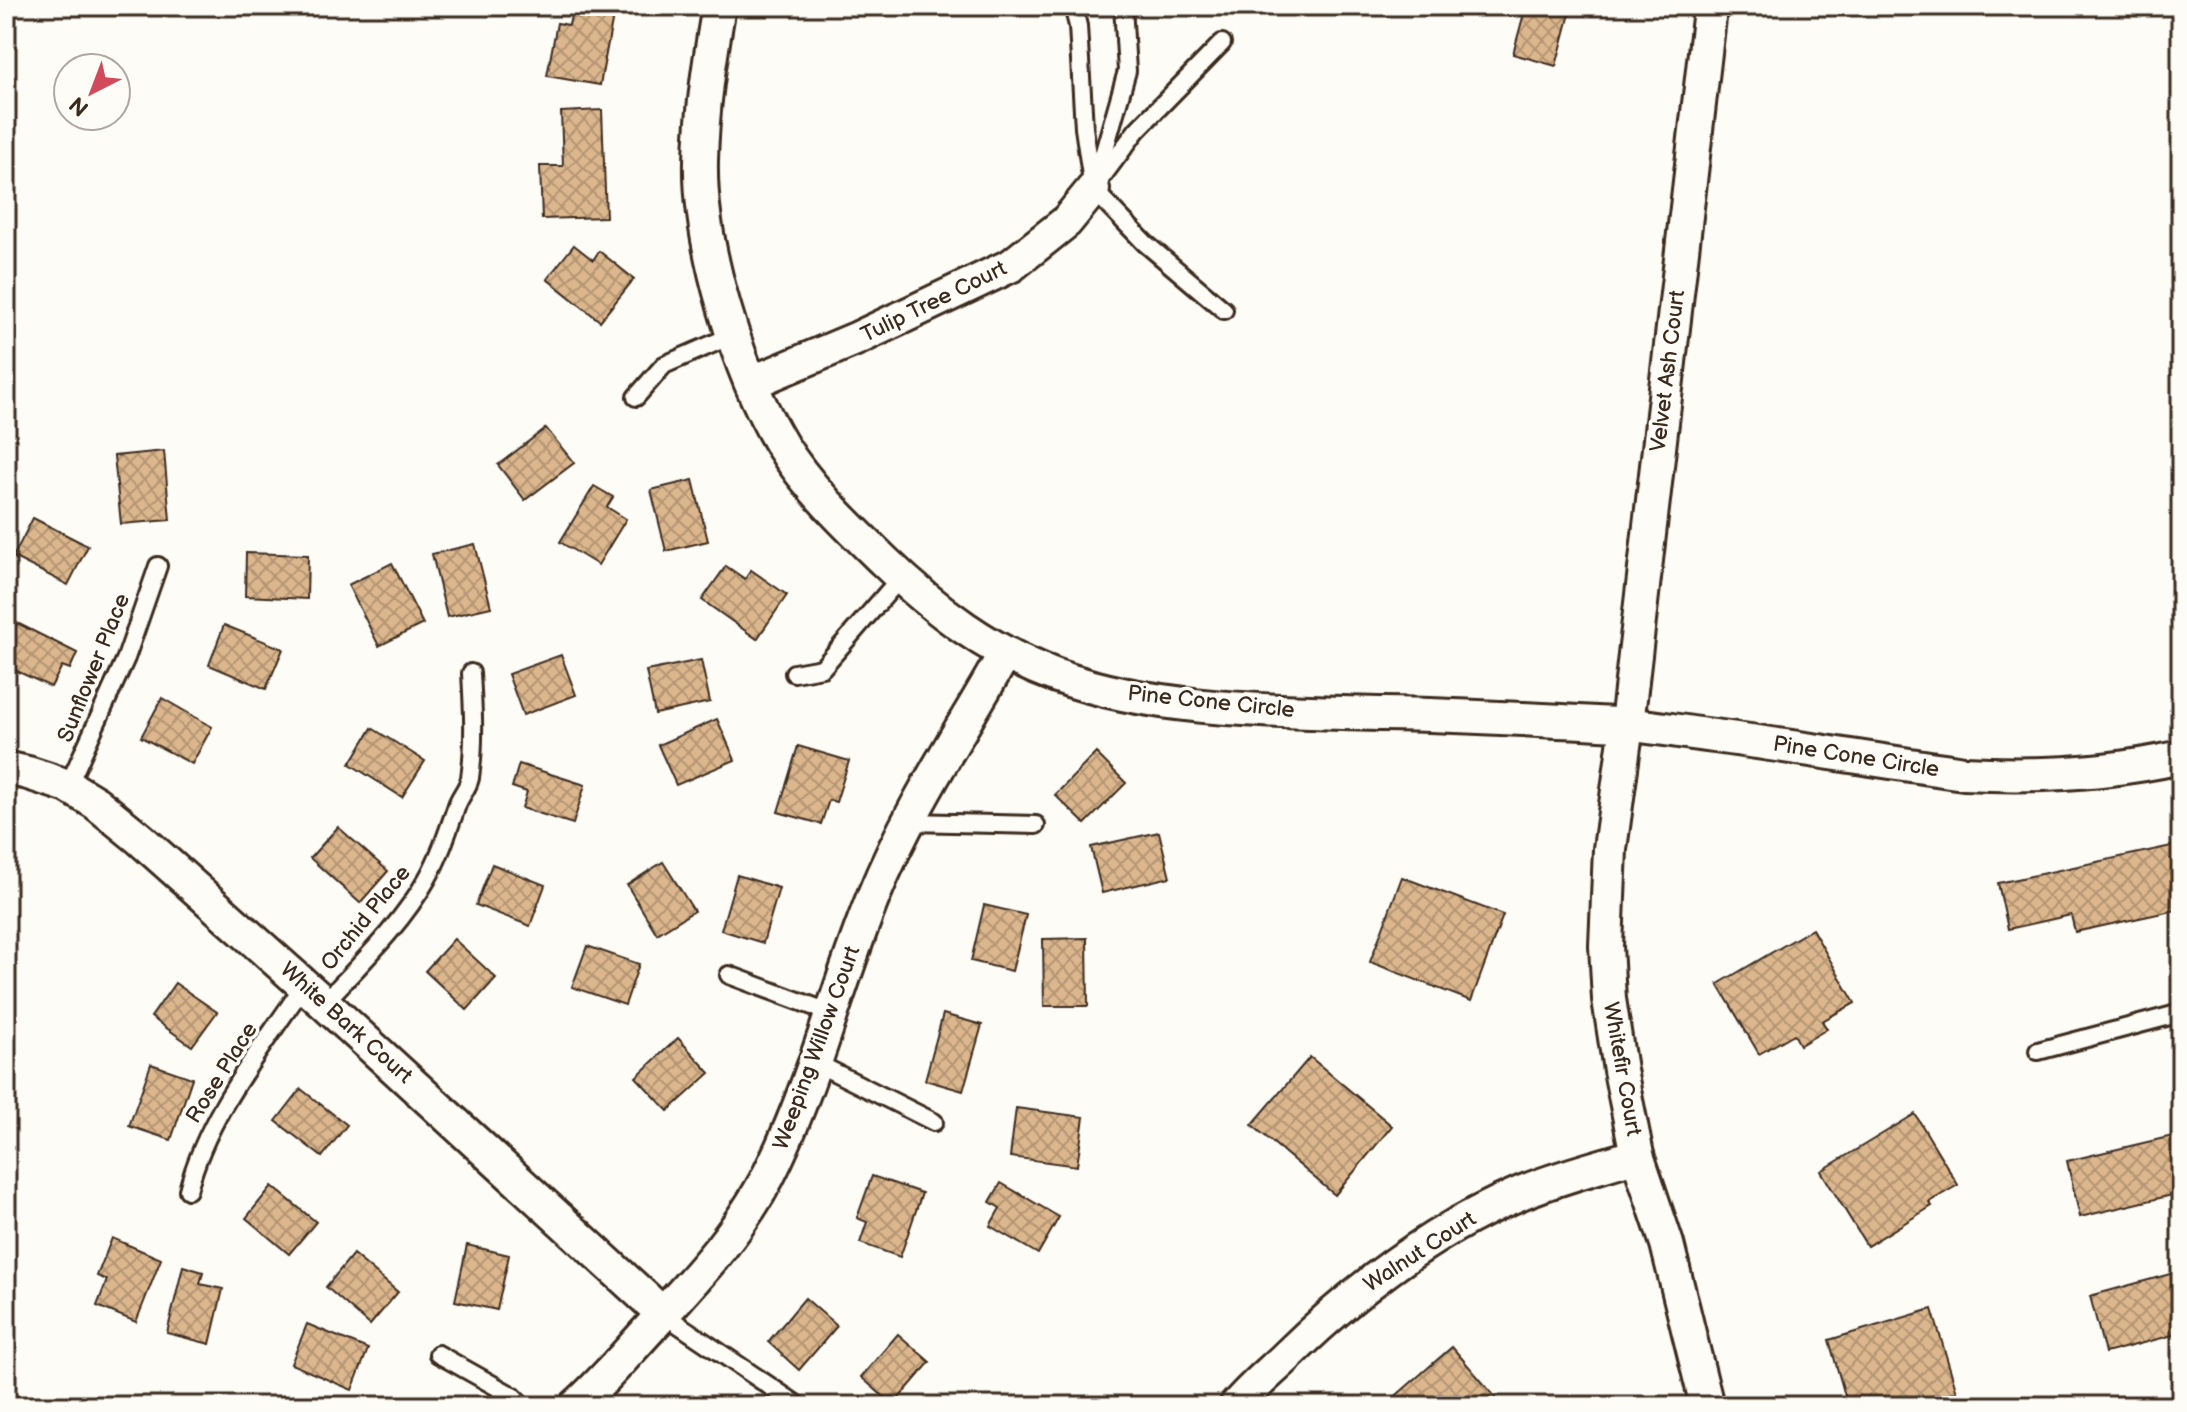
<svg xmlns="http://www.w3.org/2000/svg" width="2187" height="1412" font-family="'Balsamiq Sans',sans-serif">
<defs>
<pattern id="building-cross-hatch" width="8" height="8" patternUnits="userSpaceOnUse" patternTransform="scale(2)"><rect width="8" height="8" fill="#dcb78e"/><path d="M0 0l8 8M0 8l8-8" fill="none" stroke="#b49573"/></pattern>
</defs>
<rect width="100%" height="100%" fill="#fdfcf7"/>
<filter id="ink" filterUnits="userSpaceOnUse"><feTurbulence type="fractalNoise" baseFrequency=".0125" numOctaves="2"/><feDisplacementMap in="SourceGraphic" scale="16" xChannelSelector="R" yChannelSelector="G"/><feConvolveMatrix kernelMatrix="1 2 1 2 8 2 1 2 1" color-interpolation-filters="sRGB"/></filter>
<g filter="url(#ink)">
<g fill="url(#building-cross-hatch)" stroke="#3b2a1e" stroke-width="2">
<polygon points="573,6 615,6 600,85 547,76 557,23 569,25"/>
<polygon points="1526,6 1572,6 1556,66 1513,54"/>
<polygon points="602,110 606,217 542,219 540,166 563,166 561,112"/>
<polygon points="574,245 593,260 599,251 634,279 600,321 547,279"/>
<polygon points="546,428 574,463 525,500 498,465"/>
<polygon points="164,451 170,520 121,524 114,456"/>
<polygon points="693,480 708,541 666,551 651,490"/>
<polygon points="594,486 613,497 607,507 626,519 598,565 560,542"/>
<polygon points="33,518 88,546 68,585 13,557"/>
<polygon points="475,544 491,607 447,617 432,554"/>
<polygon points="246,553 308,555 307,599 245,596"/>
<polygon points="392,563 423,624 379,646 348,585"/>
<polygon points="726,566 745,579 751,570 787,595 757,639 702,600"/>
<polygon points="17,623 77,653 70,669 62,666 51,687 6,666 6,647"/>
<polygon points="224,625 283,649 266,689 209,665"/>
<polygon points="561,655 576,695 523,715 508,674"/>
<polygon points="701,660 710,702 655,714 646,671"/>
<polygon points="162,698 212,727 192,764 141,737"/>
<polygon points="717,719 735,760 676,785 658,745"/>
<polygon points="372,728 425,761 402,797 350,764"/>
<polygon points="798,746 849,761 836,802 829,800 821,824 778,812"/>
<polygon points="1096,753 1126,783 1085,824 1055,795"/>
<polygon points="519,764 585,785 573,824 522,808 527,792 512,787"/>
<polygon points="338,827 388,871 360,903 310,858"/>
<polygon points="1159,832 1170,877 1102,893 1091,847"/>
<polygon points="2181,844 2181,909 2075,932 2071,915 2008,929 1998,883"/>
<polygon points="663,862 694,911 657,934 627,885"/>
<polygon points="492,864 545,885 530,926 476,905"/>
<polygon points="737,875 779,888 763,943 721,930"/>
<polygon points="1402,877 1503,915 1471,1001 1370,962"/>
<polygon points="984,905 1026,915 1012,971 971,961"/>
<polygon points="1812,929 1855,1003 1822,1021 1827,1029 1800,1045 1794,1034 1759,1054 1718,984"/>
<polygon points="1087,938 1088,1006 1044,1006 1043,939"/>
<polygon points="454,939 496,978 467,1010 425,971"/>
<polygon points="587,946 639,964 625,1005 572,987"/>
<polygon points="175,983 217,1012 192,1046 151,1017"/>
<polygon points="943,1014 982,1025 963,1091 925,1080"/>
<polygon points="678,1038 710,1073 668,1111 636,1077"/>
<polygon points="1310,1057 1392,1126 1335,1195 1252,1125"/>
<polygon points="151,1064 192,1078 171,1140 129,1126"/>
<polygon points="301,1089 347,1125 322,1157 276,1121"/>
<polygon points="1016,1108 1084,1117 1077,1166 1010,1157"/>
<polygon points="1915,1114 1958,1185 1929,1202 1932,1206 1867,1246 1821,1171"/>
<polygon points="2181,1134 2181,1193 2080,1217 2067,1161"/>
<polygon points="872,1176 922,1193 900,1257 860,1243 867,1222 857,1218"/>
<polygon points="1001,1183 1059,1217 1038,1254 990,1226 1000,1208 990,1202"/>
<polygon points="272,1186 316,1222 289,1254 246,1218"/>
<polygon points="112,1238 161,1259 136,1322 97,1306 107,1280 97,1276"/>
<polygon points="467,1245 509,1255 497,1310 455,1301"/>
<polygon points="353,1254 398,1292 370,1325 326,1287"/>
<polygon points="183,1266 203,1272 200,1284 223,1289 210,1344 167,1333"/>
<polygon points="2181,1271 2181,1333 2105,1353 2090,1296"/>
<polygon points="805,1298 837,1326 799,1370 768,1342"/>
<polygon points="1932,1309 1957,1392 1910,1406 1848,1406 1829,1340"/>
<polygon points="307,1324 368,1349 352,1390 291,1364"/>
<polygon points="898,1334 930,1362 893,1405 861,1377"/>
<polygon points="1452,1347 1503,1406 1397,1406 1391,1400"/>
</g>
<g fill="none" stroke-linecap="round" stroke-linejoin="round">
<g stroke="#3b2a1e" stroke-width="22">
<g id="lane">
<polyline points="1073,6 1078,26 1084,128 1093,189 1145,243 1224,310"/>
<polyline points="1096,180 1127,71 1123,6"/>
<polyline points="1093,189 1137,130 1222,43"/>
<polyline points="636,397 664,365 733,335"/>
<polyline points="794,673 822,668 901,577"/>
<polyline points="68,786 126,658 158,566"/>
<polyline points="910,822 1036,825"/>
<polyline points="729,975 831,1013"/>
<path d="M 324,1003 C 360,964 401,925 427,879 C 440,856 448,831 457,805 C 460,796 468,788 470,778 C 475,743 473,708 471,673"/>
<polyline points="2038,1051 2181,1013"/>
<polyline points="814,1062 934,1122"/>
<path d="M 188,1190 C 208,1113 261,1050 304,985"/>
<polyline points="663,1314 799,1406"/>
<polyline points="438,1354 513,1396 523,1406"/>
</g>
</g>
<g stroke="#3b2a1e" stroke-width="38">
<g id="street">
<path d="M 719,6 C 710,58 702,108 701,161 C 699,245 738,372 781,444 C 808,488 847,525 884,561 C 935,610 990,652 1057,676 C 1158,712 1278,711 1384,714 C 1462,715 1541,720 1619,724 C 1651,726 1682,732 1714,736 C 1797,747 1880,761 1964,773 C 2036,777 2110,773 2181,757"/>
<polyline points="753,382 858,338 1012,265 1066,222 1093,189"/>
<polyline points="6,768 28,773 68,786 96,803 139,838 324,1003 663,1314"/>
<path d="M 576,1406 C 603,1382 627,1353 651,1327 C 698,1276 746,1225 775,1162 C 816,1076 838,983 874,895 C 908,811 960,733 1004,655"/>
<path d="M 1236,1406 C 1250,1389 1268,1374 1284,1359 C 1351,1293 1429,1232 1516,1195 C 1554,1178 1597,1168 1637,1155"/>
<polyline points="1707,1406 1667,1244 1637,1155 1620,1070 1609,999 1606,946 1610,849 1627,724 1709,18"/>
</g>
</g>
<use href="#lane" stroke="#fdfcf7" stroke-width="16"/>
<use href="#street" stroke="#fdfcf7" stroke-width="32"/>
</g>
</g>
<g text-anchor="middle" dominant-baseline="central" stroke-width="7" stroke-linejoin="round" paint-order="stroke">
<g font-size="22" fill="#3b2a1e" stroke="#fdfcf7">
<text transform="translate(934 302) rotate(-26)">Tulip Tree Court</text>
<text transform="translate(1668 371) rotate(-83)">Velvet Ash Court</text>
<text transform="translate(94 668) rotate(-68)">Sunflower Place</text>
<text transform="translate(1211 702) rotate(6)">Pine Cone Circle</text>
<text transform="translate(1856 757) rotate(9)">Pine Cone Circle</text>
<text transform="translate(366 918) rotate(-51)">Orchid Place</text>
<text transform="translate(346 1023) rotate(42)">White Bark Court</text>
<text transform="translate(817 1048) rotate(-70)">Weeping Willow Court</text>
<text transform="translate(1622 1069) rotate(80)">Whitefir Court</text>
<text transform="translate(222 1073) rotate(-58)">Rose Place</text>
<text transform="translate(1420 1252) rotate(-33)">Walnut Court</text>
</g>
</g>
<rect width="2187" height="1412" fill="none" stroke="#fdfcf7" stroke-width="32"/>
<rect x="16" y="16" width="2155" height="1380" fill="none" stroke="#3b2a1e" stroke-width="3" filter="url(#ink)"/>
<g transform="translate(92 92) rotate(222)"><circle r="38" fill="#fdfcf7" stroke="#afa8a0" stroke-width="2"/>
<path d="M0-6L14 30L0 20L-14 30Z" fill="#d1495b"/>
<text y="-12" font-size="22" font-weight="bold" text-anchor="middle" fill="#3b2a1e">N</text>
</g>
</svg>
